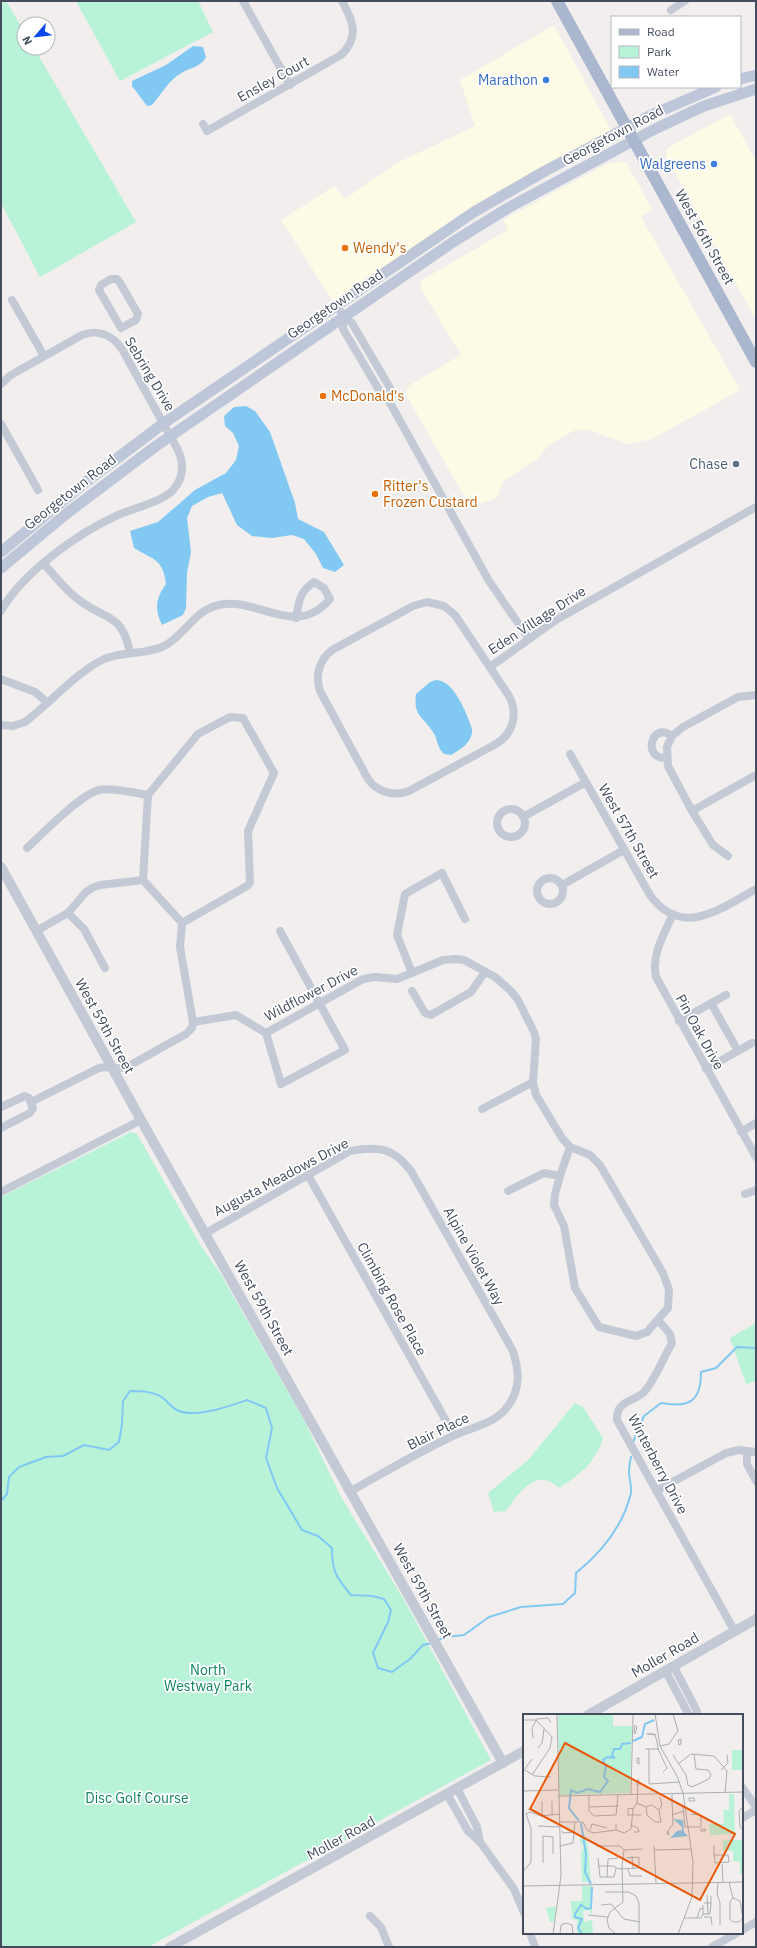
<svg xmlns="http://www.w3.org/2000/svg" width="757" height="1948" font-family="'IBM Plex Sans',sans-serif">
<rect width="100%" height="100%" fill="#f1eeed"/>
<g fill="#fdfae5">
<polygon points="554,25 611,130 334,303 281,220 334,186 345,199 395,164 475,126 460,80"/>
<polygon points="730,114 756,161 756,320 666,157 667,148"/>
<polygon points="626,162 652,209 641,217 740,390 652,439 627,444 587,429 573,431 548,446 536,460 503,481 497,498 482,503 467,501 406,395 407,388 413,383 461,355 421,289 420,281 508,230 503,220 609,163"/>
</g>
<g fill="#b8f3d8">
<polygon points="6,1 24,31 24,48 34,48 136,222 40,277 1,203 1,4"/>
<polygon points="76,1 198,1 213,32 120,81"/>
<polygon points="131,1132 137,1134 201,1246 220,1273 304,1420 341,1497 403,1598 491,1760 148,1947 1,1947 1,1197"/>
<polygon points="756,1323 756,1381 746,1384 730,1338"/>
<path d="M 575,1403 L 583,1407 L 603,1438 C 595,1463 581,1474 559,1488 C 555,1485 551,1481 546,1480 C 528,1477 515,1499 506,1511 L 494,1512 L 488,1493 L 529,1459 Z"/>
</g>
<g fill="#81c8f3">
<path d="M 193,46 L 203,47 L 206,57 C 201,67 192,67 183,72 C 168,80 162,94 152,105 L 147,106 L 132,86 L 132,81 L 166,65 Z"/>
<path d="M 246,406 L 255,411 L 270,432 L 295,503 L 298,519 L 324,532 L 344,565 L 335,572 L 323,568 L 316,554 L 304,539 L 292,535 L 272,538 L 252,536 L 237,525 L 222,493 L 208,497 L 192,506 L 187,518 L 191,552 L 187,573 L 186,608 L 183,615 L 162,625 C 154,609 156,598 166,584 C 163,559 154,560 134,548 L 130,531 L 158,522 L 195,490 L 226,473 L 236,460 L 239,446 L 233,433 L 225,426 L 224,416 L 234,407 Z"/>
<path d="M 436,680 C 454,680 467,714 472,729 C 473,742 461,749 451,755 L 444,754 C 437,748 438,739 433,732 C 423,716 413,716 416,694 L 430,682 Z"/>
</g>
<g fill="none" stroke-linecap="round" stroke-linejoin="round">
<g stroke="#81c8f3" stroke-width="2">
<path d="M 633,1442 L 644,1416 L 661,1403 C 689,1408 701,1402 701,1372 L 716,1368 L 737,1347 L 756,1348"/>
<path d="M 1,1501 L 7,1494 L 9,1477 L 19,1467 L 46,1457 L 63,1456 L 84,1445 L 109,1450 L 119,1442 L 122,1424 L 123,1401 L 130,1391 C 141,1391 153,1391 163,1398 C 167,1401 172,1408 177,1410 C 194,1419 230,1406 247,1400 L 266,1408 L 272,1428 L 266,1458 L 277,1488 L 302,1530 L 318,1536 L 332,1548 C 332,1572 336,1577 351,1595 L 372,1596 L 384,1599 L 391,1610 L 388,1622 L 373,1653 L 378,1668 L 392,1672 L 410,1659 L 423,1645 L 432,1643"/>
<path d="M 438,1640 L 447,1637 L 464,1635 L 489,1617 L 521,1607 L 563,1604 L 575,1593 L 576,1573 C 602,1552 623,1526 631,1493 C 632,1487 629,1478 629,1472 C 629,1467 630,1462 631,1457"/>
</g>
<g stroke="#c3cad6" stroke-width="8">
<polyline points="243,1 290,85"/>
<polyline points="671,10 685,1"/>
<path d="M 203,124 L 207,131 L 341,55 C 360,37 353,21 342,1"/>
<polygon points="111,279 117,279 119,281 138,314 136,320 121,328 99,290 101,285"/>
<polyline points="12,300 44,356"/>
<polyline points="337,305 343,317 343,329 379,390 389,401 489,581 529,639"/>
<polyline points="343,317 352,323 390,388 389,401"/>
<path d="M 1,384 L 11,375 L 82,335 C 98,329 112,335 122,349 L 178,450 C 184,464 184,478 173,490 C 162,502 134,508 118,515 C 78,533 22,573 1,611"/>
<polyline points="1,424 38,490"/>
<path d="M 44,564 C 55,576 65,590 79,600 C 106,621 122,612 130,653"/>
<path d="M 427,602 L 444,606 L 455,615 L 509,696 C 518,713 514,733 496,744 L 409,791 C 394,797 377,792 368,779 L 320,691 C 315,676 319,660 332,650 L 413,606 Z"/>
<polyline points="490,667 556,620 756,507"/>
<polyline points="1,679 35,692 48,703"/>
<path d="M 1,725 L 13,726 L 25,722 C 50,703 77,672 104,659 C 123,651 148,655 166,645 C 186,633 195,610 219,605 C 258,596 295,640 330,599 L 324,588 L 314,582 C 299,592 299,602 296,618"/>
<path d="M 570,754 L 650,895 C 682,939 720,909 756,889"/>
<path d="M 667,758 C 641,760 652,720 672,736"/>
<circle cx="511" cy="823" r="14"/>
<polyline points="692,811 756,775"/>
<polyline points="523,817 586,782"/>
<path d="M 27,848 C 42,834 81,794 99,790 C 111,787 135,793 148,795"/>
<polyline points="728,856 713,845 692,811 668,766 667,747 672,736 683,727 738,697 756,695"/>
<circle cx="550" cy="891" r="13"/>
<polyline points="143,880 148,795 198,734 230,717 243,718 274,773 248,831 250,883 247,886 182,923"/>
<polyline points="562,885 624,850"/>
<polyline points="68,913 84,929 105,968"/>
<path d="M 673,914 C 664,934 651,955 656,977 L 756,1157"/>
<polyline points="36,931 68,913 86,892 92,888 100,885 143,880"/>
<polyline points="412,973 397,935 405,894 442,873 465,919"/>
<polyline points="412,991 425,1013 431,1015 471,992 485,972"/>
<polyline points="711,1003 738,1051"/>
<polyline points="679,1021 726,995"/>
<polyline points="193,1022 236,1015 266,1033"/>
<polyline points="266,1033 363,979 375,977 397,979 443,960 455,959 464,960 495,977 511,991 518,1000 534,1032 536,1039 533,1082"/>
<polyline points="266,1033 281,1084 345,1050 280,931"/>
<polyline points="706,1069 752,1043"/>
<path d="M 31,1102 L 99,1068 C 109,1065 117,1071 127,1067 L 186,1034 L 192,1028 L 193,1022 L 180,947 L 182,923 L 143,880"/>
<polyline points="1,1107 25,1096 29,1098 33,1108 30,1113 1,1128"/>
<polyline points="482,1109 533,1082 536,1095 562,1138 570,1147 590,1155 600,1165 663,1273 669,1290 668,1308 647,1332 636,1336 599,1327 575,1288 564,1226 554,1205 555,1194 560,1176"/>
<polyline points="741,1132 756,1123"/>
<polyline points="308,1175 454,1435"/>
<polyline points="508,1191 544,1173 560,1176 570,1147"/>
<polyline points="1,1192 141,1120"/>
<polyline points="745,1194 756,1190"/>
<path d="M 206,1233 L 350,1151 C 378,1146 393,1147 411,1171 L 513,1351 C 519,1371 521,1388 508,1406 C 496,1424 471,1427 453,1436 C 418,1452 385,1472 351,1491"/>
<path d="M 658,1320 L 670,1334 L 672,1343 C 665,1355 653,1384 643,1393 C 632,1402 616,1401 617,1420 L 735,1632"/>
<polyline points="747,1452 747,1464 756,1481"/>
<polyline points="656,1491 726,1453 739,1450 756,1452"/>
<polyline points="674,1667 697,1711 697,1715"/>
<polyline points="666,1672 689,1715"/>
<polyline points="742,1787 756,1807"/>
<polyline points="457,1788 477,1827 480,1842"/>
<polyline points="447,1794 468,1831 480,1842 514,1889 524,1913"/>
<polyline points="742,1818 756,1810"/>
<polyline points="370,1916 381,1927 389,1947"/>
<polyline points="742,1930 756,1922"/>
<polyline points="530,1933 535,1947"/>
<polyline points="712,1947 737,1933"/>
</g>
<g stroke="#c3cad6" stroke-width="10">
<polyline points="1,867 141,1120 503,1763"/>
<polyline points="588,1715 756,1619"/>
<polyline points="170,1947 524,1751"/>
</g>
<g stroke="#bec7d9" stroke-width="11">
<polyline points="740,79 756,75"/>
<polyline points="1,552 87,481 164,423 474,212 545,171 649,116 716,87"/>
<polyline points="1,568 66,514 156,446 453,242 508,208 655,129 704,106 756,89"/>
</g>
<polyline stroke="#abb7cf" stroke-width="12" points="557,1 756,362"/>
</g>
<g fill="#3f7fe0" stroke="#fff" stroke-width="1.5">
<circle cx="546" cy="80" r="4"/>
<circle cx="714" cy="164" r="4"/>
</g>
<g fill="#e8710a" stroke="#fff" stroke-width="1.5">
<circle cx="345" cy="248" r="4"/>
<circle cx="323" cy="396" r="4"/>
<circle cx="375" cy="494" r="4"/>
</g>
<circle fill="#5c6f8a" stroke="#fff" stroke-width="1.5" cx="736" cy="464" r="4"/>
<g text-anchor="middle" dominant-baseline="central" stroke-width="3.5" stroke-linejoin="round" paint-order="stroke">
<g font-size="14" fill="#444d5d" stroke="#fff">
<text transform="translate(273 79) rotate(-29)">Ensley Court</text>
<text transform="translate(613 135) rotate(-28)">Georgetown Road</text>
<text transform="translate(705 237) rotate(61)">West 56th Street</text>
<text transform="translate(335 304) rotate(-34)">Georgetown Road</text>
<text transform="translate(150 374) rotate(59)">Sebring Drive</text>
<text transform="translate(70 492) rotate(-38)">Georgetown Road</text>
<text transform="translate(537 620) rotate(-33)">Eden Village Drive</text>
<text transform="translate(629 831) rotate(60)">West 57th Street</text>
<text transform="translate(311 993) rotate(-28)">Wildflower Drive</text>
<text transform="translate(105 1026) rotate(61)">West 59th Street</text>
<text transform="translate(700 1032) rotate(61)">Pin Oak Drive</text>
<text transform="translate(281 1177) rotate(-28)">Augusta Meadows Drive</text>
<text transform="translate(474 1256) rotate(61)">Alpine Violet Way</text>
<text transform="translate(392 1299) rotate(61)">Climbing Rose Place</text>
<text transform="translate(264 1308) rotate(61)">West 59th Street</text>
<text transform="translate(438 1431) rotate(-26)">Blair Place</text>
<text transform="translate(658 1464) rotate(62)">Winterberry Drive</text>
<text transform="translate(423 1591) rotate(61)">West 59th Street</text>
<text transform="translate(665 1655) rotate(-30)">Moller Road</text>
<text transform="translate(341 1838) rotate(-29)">Moller Road</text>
</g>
<g font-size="14" fill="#366cbe" stroke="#fff" text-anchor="end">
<text x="538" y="80">Marathon</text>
<text x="706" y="164">Walgreens</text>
</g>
<g font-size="14" fill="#c56008" stroke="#fff" text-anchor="start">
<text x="353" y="248">Wendy's</text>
<text x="331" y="396">McDonald's</text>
<text x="383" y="486">Ritter's<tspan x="383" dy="16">Frozen Custard</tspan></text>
</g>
<g font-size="14" fill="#4e5e75" stroke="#fff" text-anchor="end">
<text x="728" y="464">Chase</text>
</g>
<g font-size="14" fill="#0f845e" stroke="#fff">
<text x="208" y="1670">North<tspan x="208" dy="16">Westway Park</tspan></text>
<text x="137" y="1798">Disc Golf Course</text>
</g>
</g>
<g transform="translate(523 1714)">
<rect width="220" height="220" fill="#f1eeed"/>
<path d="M 35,0 L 90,0 L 90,12 L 109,12 L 107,79 L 36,81 ZM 209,36 L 220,36 L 220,56 L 209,56 ZM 206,80 L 211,80 L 212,120 L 187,121 L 186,110 L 201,110 L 200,96 L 206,96 ZM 57,121 L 62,121 L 65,133 L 68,168 L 59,168 L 58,138 L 61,133 L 57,128 ZM 200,126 L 220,126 L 220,160 L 217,160 L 217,148 L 210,147 L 210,137 L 200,137 ZM 59,172 L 69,172 L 69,201 L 66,196 L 60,197 L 61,208 L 69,206 L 70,220 L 54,220 L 54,206 L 49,205 L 48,187 L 59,187 ZM 33,193 L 31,207 L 27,208 L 23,194 Z" fill="#b8f3d8"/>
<path d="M 150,105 L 160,106 L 161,118 L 165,122 L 147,124 L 154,117 L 159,116 L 159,113 Z" fill="#81c8f3"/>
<path fill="none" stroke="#81c8f3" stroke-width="2" d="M 110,27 L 119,23 L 122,10 L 131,6M 56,107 L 46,94 L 48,76 L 54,79 L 65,75 L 77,78 L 85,67 L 81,63 L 83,53 L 80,46 L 85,43 L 92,44 L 89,42 L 91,35 L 97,35 L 99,30 L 108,29M 58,109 L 63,140 L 62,158 L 68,170M 59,220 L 55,214 L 59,205 L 52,203 L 52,200 L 58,191 L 64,195 L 68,194 L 69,173"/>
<path fill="none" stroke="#acaeb3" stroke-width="1" d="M 132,0 L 137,32 L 154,62 L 160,79 L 170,148 L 169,183 L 155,220M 0,6 L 13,6 L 29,23 L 27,34 L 9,61M 112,11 L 114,13 L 112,20 L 111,18 ZM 132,21 L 124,20 L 132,20 L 135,33 L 135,35M 10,24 L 9,14 L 14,5 L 25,4 L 28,9M 158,25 L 158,30 L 156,31 L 155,26 ZM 137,32 L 146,30 L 155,17 L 150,0M 15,34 L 19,29 L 21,15M 122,35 L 135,35 L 144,54 L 140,58M 126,35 L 126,70M 150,41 L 163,61 L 165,71 L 169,73 L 186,65 L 188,61 L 185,56 L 173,55 L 171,40M 191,42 L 204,57 L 202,79M 114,44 L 116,44 L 116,50 L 114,49 ZM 155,50 L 168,40 L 191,42M 0,55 L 12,62 L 28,63M 2,55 L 9,45M 198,56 L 205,49 L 204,41M 114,66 L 116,66 L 115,71 L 114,71 ZM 126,70 L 157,68M 0,77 L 35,76M 108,80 L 110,0M 149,80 L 149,86 L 160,93 L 162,113 L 178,113 L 178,101 L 168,100M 66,81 L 66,97 L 71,102 L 93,101 L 95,81M 35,82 L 220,78M 166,84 L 171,84 L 172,87 L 166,87 ZM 19,87 L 19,102M 29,87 L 29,101M 114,89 L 123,93 L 129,91M 66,93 L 96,92M 123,93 L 124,101 L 132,108 L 138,108 L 136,96 L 129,91M 220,93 L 216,97 L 217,113 L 220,116M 110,95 L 105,94 L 105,101 L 118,101M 136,96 L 139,91 L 137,83M 149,101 L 161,97M 36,108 L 60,108 L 64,116 L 70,119 L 93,116 L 93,110M 108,111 L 115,114 L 116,118 L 111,118M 15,112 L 36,113M 178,115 L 182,115 L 183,117 L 178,117 ZM 67,116 L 69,110 L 84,114M 93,116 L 101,119 L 108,115 L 110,95 L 114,89 L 115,71M 39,117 L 40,119 L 51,118M 145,117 L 146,121 L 144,120 L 145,117 L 150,110 L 149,86M 37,132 L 50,129 L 52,108M 73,132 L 97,132 L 101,136M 131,132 L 133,169M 101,136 L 120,135M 132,136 L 169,135M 191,141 L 205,141 L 206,148 L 192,149 L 192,146 L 191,141 L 191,132 L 192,132M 109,142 L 110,155M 75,144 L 77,163 L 91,163 L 93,154M 20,149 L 20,122 L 30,123 L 30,140M 199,150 L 200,168M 75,152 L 90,152 L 96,155 L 116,154 L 116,143 L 104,144M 105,155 L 107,162 L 119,162M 0,158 L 8,148 L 8,114 L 3,100 L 7,98 L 18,102 L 36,100M 84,163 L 85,145 L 95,144M 206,168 L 210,184M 195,169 L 194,180 L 197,189 L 197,211M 0,172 L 220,168M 82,178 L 106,178 L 113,182 L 116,189 L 116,220M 184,181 L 185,200M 210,184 L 217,187 L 220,204 L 216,208 L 210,208 L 207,205 L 207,188 ZM 181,189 L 188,189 L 188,182M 78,191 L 88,190 L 101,205 L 117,208M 180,191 L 180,200 L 187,200 L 188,189M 65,201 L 85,203M 181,203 L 188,203 L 189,211M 161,204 L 178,204 L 180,200M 174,204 L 177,195 L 180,194M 30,220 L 38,162 L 34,0M 37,220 L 38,211 L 43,209 L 49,211 L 50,220M 93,220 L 86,214 L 84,206 L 87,198 L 100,188 L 99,152 L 101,136"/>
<path fill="#e8590c" fill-opacity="0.15" stroke="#e8590c" stroke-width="2" d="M 42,29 L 212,120 L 177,186 L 7,95 Z"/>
<rect width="220" height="220" fill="none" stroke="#444d5d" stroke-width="2"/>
</g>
<rect width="757" height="1948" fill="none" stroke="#444d5d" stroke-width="4"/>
<rect x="611" y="16" width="130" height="72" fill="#ffffff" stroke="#b4b8be"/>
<rect x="619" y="29" width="20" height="6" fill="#abb7cf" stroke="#b4b8be"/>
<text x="647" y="36" font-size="12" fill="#444d5d">Road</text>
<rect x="619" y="46" width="20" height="12" fill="#b8f3d8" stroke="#b4b8be"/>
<text x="647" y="56" font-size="12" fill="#444d5d">Park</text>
<rect x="619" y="66" width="20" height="12" fill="#81c8f3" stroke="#b4b8be"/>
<text x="647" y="76" font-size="12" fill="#444d5d">Water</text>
<g transform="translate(36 36) rotate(242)"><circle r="19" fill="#ffffff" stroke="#b4b8be"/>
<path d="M0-3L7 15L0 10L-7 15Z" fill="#0947ef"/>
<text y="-6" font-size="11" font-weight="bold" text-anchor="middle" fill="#444d5d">N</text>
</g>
</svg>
